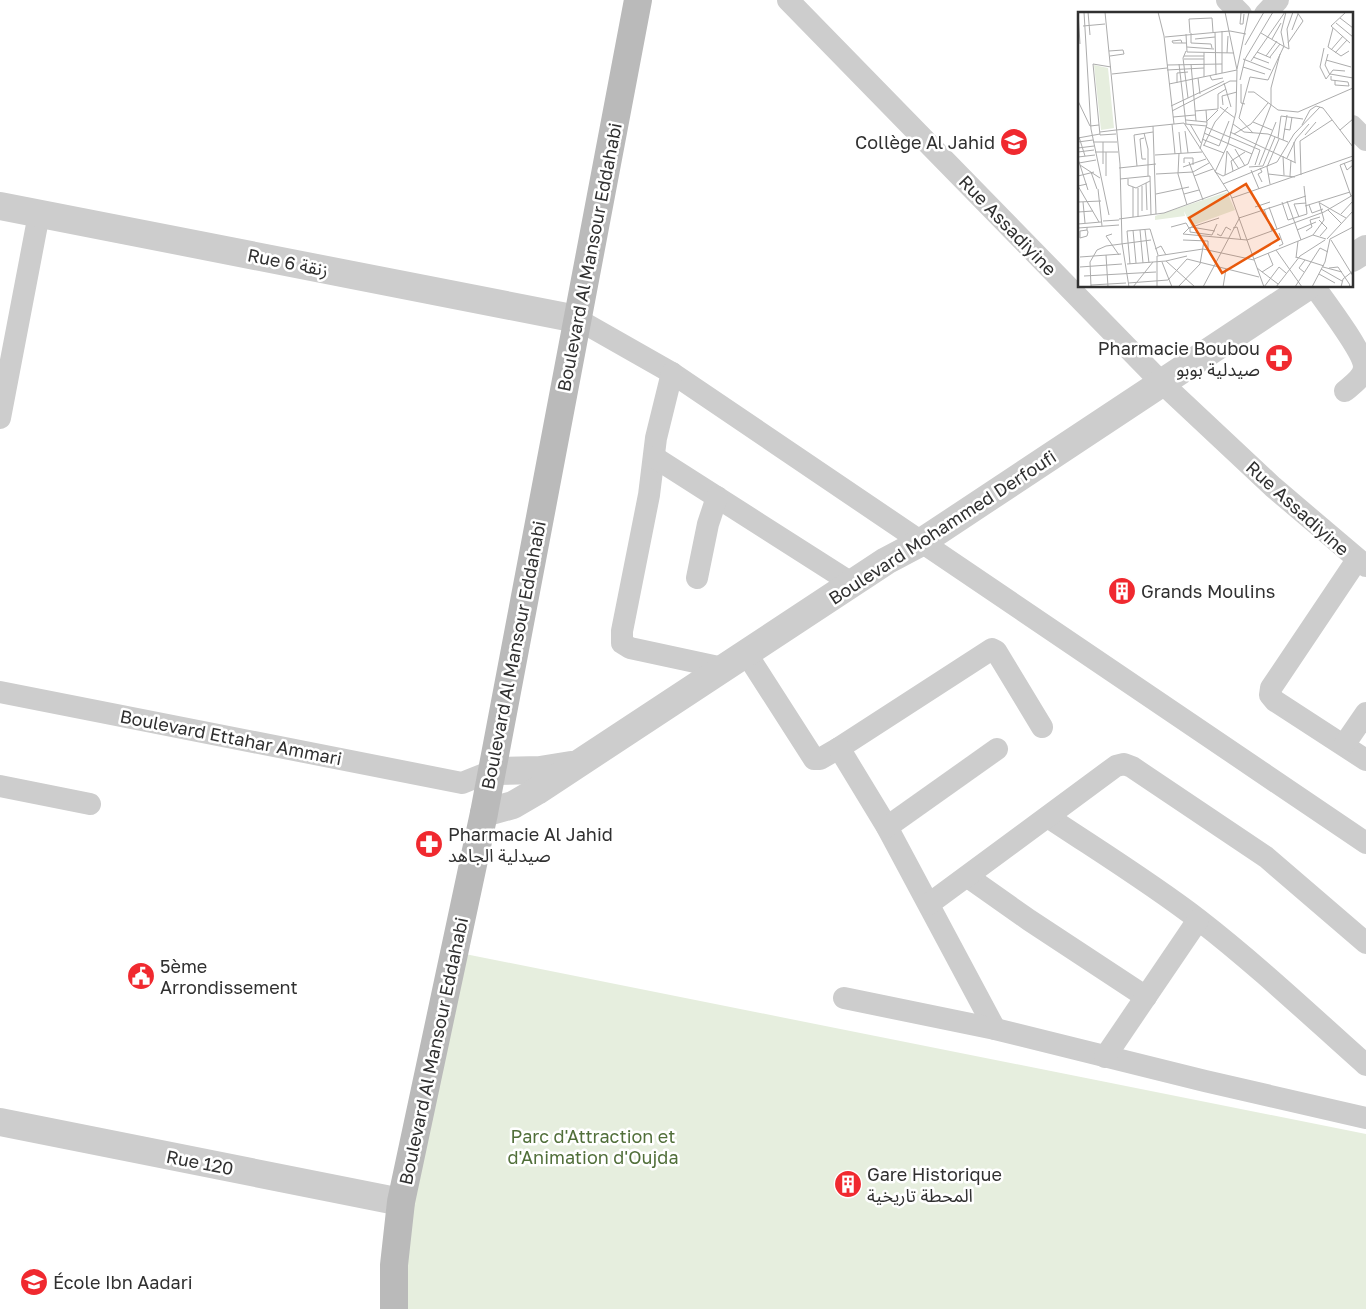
<svg xmlns="http://www.w3.org/2000/svg" width="1366" height="1309" font-family="'Golos Text','Noto Sans Arabic',sans-serif">
<rect width="100%" height="100%" fill="#fff"/>
<polygon fill="#e6eede" points="465,954 1366,1134 1366,1309 405,1309 401,1285 414,1205"/>
<g fill="none" stroke-linecap="round" stroke-linejoin="round">
<g stroke="#cdcdcd" stroke-width="22">
<polyline points="788,0 1162,383 1273,487 1366,566"/>
<polyline points="1227,0 1241,14"/>
<polyline points="1265,14 1278,0"/>
<polyline points="1352,126 1366,140"/>
<path d="M 1314,286 C 1324,300 1364,353 1364,367 C 1364,377 1352,385 1345,391"/>
<polyline points="577,319 672,373 1366,843"/>
<polyline points="672,373 656,438 649,495 622,631 622,643 630,648 723,668"/>
<polyline points="0,418 39,214"/>
<polyline points="654,457 853,584"/>
<polyline points="1357,560 1271,688 1270,695 1275,701 1366,760"/>
<polyline points="697,578 708,524 717,497"/>
<polyline points="746,653 814,759 820,759 839,748 992,649 996,651 1042,727"/>
<polyline points="0,692 462,783 492,771"/>
<polyline points="1344,745 1366,713"/>
<polyline points="839,748 887,827 995,1029"/>
<polyline points="0,786 90,804"/>
<path d="M 1048,817 C 1099,851 1151,883 1199,920 C 1257,965 1311,1016 1366,1065"/>
<polyline points="887,827 997,749"/>
<polyline points="968,877 1029,920 1146,997"/>
<polyline points="929,904 1116,766 1124,764 1132,767 1266,857 1366,943"/>
<polyline points="844,998 995,1029 1205,1081 1366,1118"/>
<polyline points="1105,1057 1198,920"/>
</g>
<g stroke="#cdcdcd" stroke-width="28">
<polyline points="0,206 577,319"/>
<polyline points="1352,258 1366,249"/>
<polyline points="492,771 540,770 571,765"/>
<polyline points="484,813 513,805 537,791 886,561 920,543 1308,286"/>
<polyline points="0,1122 401,1202"/>
</g>
<polyline stroke="#bababa" stroke-width="28" points="394,1309 394,1265 401,1202 484,813 638,0"/>
</g>
<defs>
<g id="school-disc" transform="scale(1.4375)"><circle r="9.5" fill="#f0292f" stroke="#fff"/><path d="M0-5L7-2L0 1L-7-2ZM-4 1L0 2.5L4 1V4Q0 6-4 4Z" fill="#fff"/></g>
<g id="pharmacy-disc" transform="scale(1.4375)"><circle r="9.5" fill="#f0292f" stroke="#fff"/><path d="M-2-6h4v4h4v4h-4v4h-4v-4h-4v-4h4Z" fill="#fff"/></g>
<g id="building-disc" transform="scale(1.4375)"><circle r="9.5" fill="#f0292f" stroke="#fff"/><path d="M-4-6H4V6H1V3H-1V6H-4ZM-2.5-4.3h1.7v1.8h-1.7ZM.8-4.3h1.7v1.8H.8ZM-2.5-1h1.7V.8h-1.7ZM.8-1h1.7V.8H.8Z" fill="#fff"/></g>
<g id="civic-disc" transform="scale(1.4375)"><circle r="9.5" fill="#f0292f" stroke="#fff"/><path d="M-.6-6.5H3V-4.5H.6V-3L4-1V1h2V6H-6V1h2V-1L-.6-3ZM-1.2 2.5V6h2.4V2.5Z" fill="#fff"/></g>
</defs>
<g fill-rule="evenodd">
<use href="#school-disc" x="1014" y="142"/>
<use href="#pharmacy-disc" x="1279" y="358"/>
<use href="#building-disc" x="1122" y="591"/>
<use href="#pharmacy-disc" x="429" y="844"/>
<use href="#civic-disc" x="141" y="976"/>
<use href="#building-disc" x="848" y="1184"/>
<use href="#school-disc" x="34" y="1282"/>
</g>
<g text-anchor="middle" dominant-baseline="central" stroke-width="5" stroke-linejoin="round" paint-order="stroke">
<g font-size="18" fill="#303030" stroke="#fff" text-anchor="start">
<text x="995" y="142" text-anchor="end">Collège Al Jahid</text>
<text x="1260" y="348" text-anchor="end">Pharmacie Boubou<tspan x="1260" dy="21">صيدلية بوبو</tspan></text>
<text x="1141" y="591">Grands Moulins</text>
<text x="448" y="834">Pharmacie Al Jahid<tspan x="448" dy="21">صيدلية الجاهد</tspan></text>
<text x="160" y="966">5ème<tspan x="160" dy="21">Arrondissement</tspan></text>
<text x="867" y="1174">Gare Historique<tspan x="867" dy="21">المحطة تاريخية</tspan></text>
<text x="53" y="1282">École Ibn Aadari</text>
</g>
<g font-size="18" fill="#303030" stroke="#fff">
<text transform="translate(1008 225) rotate(46)">Rue Assadiyine</text>
<text transform="translate(589 257) rotate(-79)">Boulevard Al Mansour Eddahabi</text>
<text transform="translate(288 262) rotate(11)">Rue 6 زنقة</text>
<text transform="translate(1298 508) rotate(42)">Rue Assadiyine</text>
<text transform="translate(942 527) rotate(-33)">Boulevard Mohammed Derfoufi</text>
<text transform="translate(513 655) rotate(-79)">Boulevard Al Mansour Eddahabi</text>
<text transform="translate(231 737) rotate(11)">Boulevard Ettahar Ammari</text>
<text transform="translate(433 1051) rotate(-78)">Boulevard Al Mansour Eddahabi</text>
<text transform="translate(200 1162) rotate(11)">Rue 120</text>
</g>
<g font-size="18" fill="#516f3a" stroke="#fff">
<text x="593" y="1136">Parc d'Attraction et<tspan x="593" dy="21">d'Animation d'Oujda</tspan></text>
</g>
</g>
<g transform="translate(1078 12)">
<rect width="275" height="275" fill="#fff"/>
<path d="M 16,53 L 30,56 L 36,116 L 23,118 ZM 149,180 L 157,198 L 113,214 L 106,199 L 107,204 L 77,208 L 77,204 Z" fill="#e6eede"/>
<path fill="none" stroke="#acacac" stroke-width="1" d="M 0,0 L 2,32M 6,0 L 13,117 L 31,203M 10,0 L 12,23M 27,0 L 42,152 L 44,231 L 51,275M 80,0 L 86,24 L 96,112M 268,0 L 253,14 L 272,31M 163,1 L 162,12 L 165,12 L 166,2M 262,6 L 275,16M 258,11 L 275,25M 5,14 L 27,12M 255,16 L 250,35 L 263,44 L 271,39M 214,18 L 220,2M 144,19 L 144,61M 137,20 L 138,63M 112,21 L 111,7 L 134,6 L 135,20M 113,21 L 113,31 L 133,32 L 134,36M 183,21 L 205,34M 108,22 L 109,40 L 156,41M 87,25 L 152,19 L 168,22M 117,27 L 137,25M 194,27 L 203,11M 104,31 L 103,28 L 94,29 L 95,31 L 108,31M 210,31 L 225,9 L 219,0M 167,33 L 186,0M 205,34 L 211,37 L 209,17 L 215,0M 109,35 L 136,37M 246,36 L 242,55 L 248,67 L 255,58 L 267,59M 253,38 L 265,24M 31,39 L 45,38 L 46,42 L 32,44M 108,39 L 105,46 L 110,86M 126,40 L 126,65M 179,40 L 193,46M 149,41 L 150,24M 257,41 L 269,28M 250,42 L 247,53 L 252,63M 106,44 L 126,44M 188,44 L 199,29M 175,45 L 191,51M 192,45 L 202,32M 106,47 L 126,47M 165,47 L 193,58M 248,48 L 273,55M 173,49 L 207,0M 101,52 L 108,112M 113,52 L 118,109M 89,53 L 144,52M 33,55 L 15,52 L 22,123 L 38,122M 165,55 L 187,62M 159,57 L 171,0M 89,58 L 126,56M 34,62 L 89,56M 252,62 L 275,66M 132,64 L 134,68 L 145,66M 253,64 L 253,68 L 270,70 L 271,74M 120,66 L 122,82M 162,68 L 167,47 L 195,0M 257,68 L 257,73 L 271,74M 99,71 L 99,61 L 110,60M 146,71 L 153,95M 91,72 L 159,58M 163,72 L 163,91 L 167,92M 170,80 L 176,80 L 200,98 L 220,100 L 275,76M 0,89 L 12,114 L 21,113M 145,93 L 144,84 L 159,80M 193,93 L 193,76 L 202,42M 93,94 L 146,69M 142,95 L 157,106M 140,97 L 140,82 L 148,77M 94,99 L 152,69 L 159,69M 117,99 L 140,97M 95,105 L 117,103M 108,108 L 129,110M 129,109 L 140,98M 175,110 L 194,118M 94,112 L 97,142M 107,112 L 129,114M 112,112 L 123,131M 155,112 L 166,120 L 190,122 L 210,130M 224,113 L 232,98 L 238,94 L 245,96 L 275,135M 75,114 L 78,202M 128,115 L 182,138 L 177,153M 206,117 L 212,118 L 214,105M 38,118 L 106,111 L 153,184 L 186,275M 262,118 L 275,107M 107,119 L 110,141M 22,120 L 38,118M 101,120 L 103,141M 152,120 L 218,151M 66,121 L 70,137 L 70,164M 126,121 L 174,142M 175,121 L 161,106 L 172,65 L 190,68 L 206,34 L 203,20 L 208,0M 156,122 L 173,112 L 190,91M 227,123 L 238,110M 1,125 L 7,144M 0,126 L 22,122M 66,126 L 62,127 L 63,138 L 64,147 L 68,147M 200,126 L 203,104 L 225,107M 124,127 L 141,134 L 151,109M 205,128 L 209,103M 0,130 L 15,128M 15,130 L 39,130M 216,130 L 217,150M 125,133 L 146,141M 126,133 L 137,110 L 150,95M 0,136 L 16,134M 122,137 L 129,112 L 128,98M 157,137 L 167,154M 149,139 L 161,157M 0,140 L 16,138M 17,140 L 40,140M 101,141 L 100,162 L 109,193M 77,143 L 124,140M 205,144 L 206,163M 0,145 L 17,143M 209,146 L 218,127 L 231,112M 0,147 L 2,153 L 22,166M 111,150 L 125,188M 1,151 L 18,148M 106,151 L 106,146 L 115,146 L 115,153M 266,151 L 269,158 L 275,153M 25,152 L 25,130M 170,152 L 193,93M 2,153 L 10,178M 181,153 L 198,110M 59,154 L 56,123 L 75,120M 105,155 L 128,147M 171,155 L 185,154 L 197,125M 41,156 L 78,152M 182,156 L 184,160 L 180,162 L 184,170M 173,158 L 181,177M 155,159 L 153,149 L 167,140M 13,160 L 19,177M 78,162 L 115,160 L 131,151M 190,162 L 217,165M 147,163 L 149,139M 223,163 L 222,129 L 254,108M 0,164 L 16,160M 28,164 L 28,140M 72,164 L 73,203M 116,164 L 135,157M 145,164 L 137,160 L 150,132 L 158,100 L 159,58 L 147,0M 145,164 L 170,152M 212,164 L 213,148M 42,167 L 72,164M 50,167 L 50,173 L 58,176 L 72,169M 68,171 L 69,198M 9,172 L 0,174 L 21,210M 145,172 L 199,150 L 216,122 L 242,95M 192,172 L 189,155 L 201,127M 64,174 L 64,199M 55,175 L 55,205M 60,176 L 60,205M 20,177 L 24,214M 78,182 L 111,175M 106,182 L 121,178M 273,184 L 262,153 L 275,148M 154,186 L 275,144M 209,189 L 223,228M 0,190 L 23,189M 5,190 L 7,211M 204,190 L 210,208 L 229,202 L 226,174M 242,191 L 268,206M 231,193 L 234,201 L 245,197M 227,194 L 272,180M 177,195 L 192,190M 191,195 L 199,217M 186,197 L 194,219M 250,198 L 263,211M 0,200 L 15,199M 263,202 L 275,189M 221,205 L 216,192 L 228,191M 161,206 L 228,184M 41,207 L 86,201 L 149,178M 241,208 L 249,216 L 242,224M 25,209 L 41,208M 0,212 L 23,210M 9,215 L 9,218 L 10,220 L 9,224 L 2,226 L 2,219 L 9,218M 93,215 L 108,211 L 111,216M 112,215 L 112,220 L 134,223 L 139,212M 113,215 L 137,219M 0,216 L 41,213M 155,216 L 159,215 L 163,228M 55,218 L 58,251M 62,218 L 65,251M 67,218 L 71,251M 219,218 L 238,210M 228,219 L 234,215 L 232,208 L 242,205M 201,221 L 205,232 L 201,234M 34,222 L 28,224 L 41,243M 105,222 L 169,228 L 246,200 L 275,183M 105,222 L 111,216 L 141,206M 139,222 L 143,224 L 148,215 L 153,218M 235,223 L 246,208 L 241,190M 249,227 L 275,199M 252,227 L 275,215M 105,228 L 130,229 L 130,237M 253,228 L 275,264M 77,237 L 83,234 L 88,243M 198,238 L 224,275M 28,243 L 30,275M 2,245 L 43,242M 218,245 L 246,254M 218,246 L 220,229M 109,247 L 181,265M 176,247 L 235,223 L 248,227M 88,249 L 117,275M 84,250 L 94,275M 49,252 L 88,249 L 109,244M 52,252 L 49,219 L 72,217 L 80,243M 2,255 L 44,252M 245,255 L 264,260M 179,256 L 200,272M 251,256 L 260,255 L 272,273 L 270,275M 243,257 L 264,269M 184,260 L 195,253 L 190,241M 226,260 L 221,256 L 227,248M 241,262 L 257,271M 6,264 L 78,260M 50,271 L 90,268 L 109,247M 13,273 L 48,271M 13,275 L 12,250 L 19,238 L 28,234 L 73,228M 55,275 L 75,250M 79,275 L 79,244 L 125,237 L 176,248M 100,275 L 122,252 L 126,229M 125,275 L 162,205M 145,275 L 148,257M 186,275 L 201,255 L 208,261M 198,275 L 222,244 L 247,228M 217,275 L 242,236 L 250,240M 234,275 L 247,250 L 252,227M 263,275 L 265,267 L 275,259"/>
<path fill="#e8590c" fill-opacity="0.15" stroke="#e8590c" stroke-width="2.5" d="M 168,172 L 201,227 L 144,261 L 111,206 Z"/>
<rect width="275" height="275" fill="none" stroke="#303030" stroke-width="2.5"/>
</g>
</svg>
